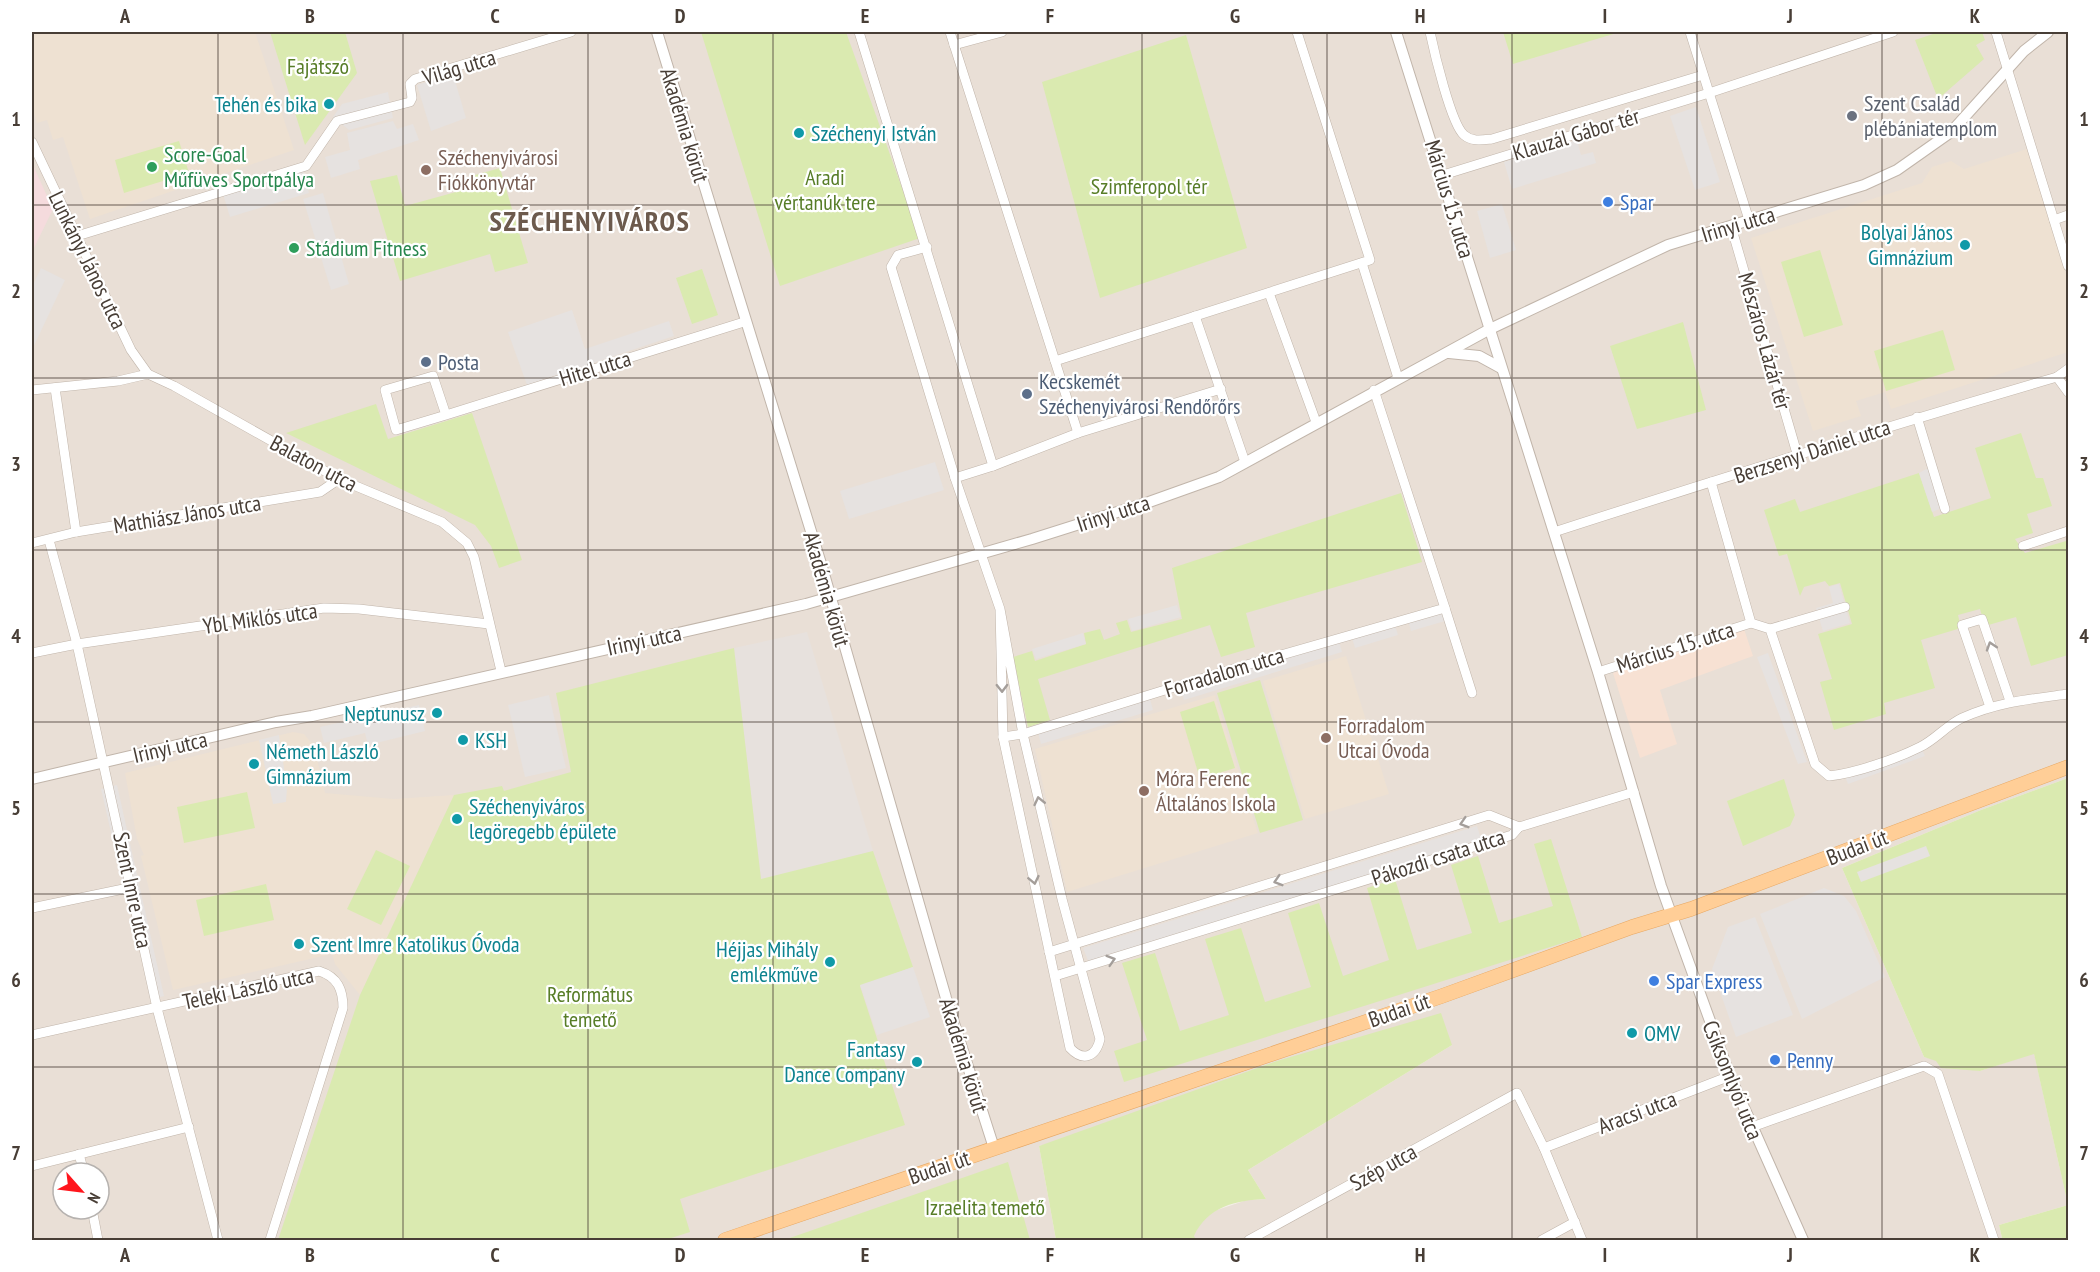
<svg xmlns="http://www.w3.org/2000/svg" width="2100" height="1272" font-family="'PT Sans Narrow',sans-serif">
<rect width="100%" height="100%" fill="#f5efe8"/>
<path fill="#e9dfd6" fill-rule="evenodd" d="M 32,32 L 2068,32 L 2068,778 L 1981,810 L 1842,868 L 1924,1057 L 1980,1071 L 2034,1053 L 2068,1205 L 1999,1225 L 2002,1238 L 2006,1240 L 1196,1240 L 1193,1236 L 1201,1221 L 1214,1211 L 1247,1200 L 1266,1199 L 1248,1170 L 1452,1045 L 1039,1146 L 1056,1240 L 32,1240 ZM 63,1173 L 99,1173 L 99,1209 L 63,1209 Z"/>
<polygon fill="#f7e1d3" points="1744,629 1753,656 1660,690 1677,744 1640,758 1613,673"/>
<polygon fill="#e7e1dd" points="807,632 873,851 761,880 734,648"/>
<g fill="#eee1d2">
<polygon points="32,32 255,32 294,150 90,219 63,137 53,140 47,120 37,123 32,107"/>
<polygon points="2027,149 2068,280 2068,352 1891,409 1885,392 1856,401 1861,416 1813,431 1751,238 1922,183 1932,167 1951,161 1964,169"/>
<polygon points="1346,656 1389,794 1305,819 1263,681"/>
<polygon points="1215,695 1258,833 1067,892 1035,749"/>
<polygon points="293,732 304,734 314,746 325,793 394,799 454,795 360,995 335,964 332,954 173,990 141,856 144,855 137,839 125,773"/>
</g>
<polygon fill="#f5dbdd" points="32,163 53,209 32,252"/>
<g fill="#daeab0">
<polygon points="270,32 345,32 357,73 305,145"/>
<polygon points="701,32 846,32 920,238 780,286"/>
<polygon points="1503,32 1620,32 1513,64"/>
<polygon points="1939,32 1982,32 1985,40 1976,45 1984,59 1938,99 1915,40"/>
<polygon points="1186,35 1247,248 1100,298 1042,82"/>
<polygon points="179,141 189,173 124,193 115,160"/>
<polygon points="500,168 528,263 495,272 490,254 400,281 370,181 397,175 405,206 456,192 454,181"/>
<polygon points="1820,250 1843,325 1804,337 1781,262"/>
<polygon points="702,269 718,315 692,324 676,278"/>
<polygon points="1683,322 1706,410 1637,429 1610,346"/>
<polygon points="1943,330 1955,370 1886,391 1874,351"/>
<polygon points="376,404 388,439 472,413 522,560 499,568 491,546 475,525 286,433"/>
<polygon points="2021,433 2036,478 2043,478 2052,506 2027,514 2033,533 2015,539 2025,553 2066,541 2068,544 2068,655 2031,666 2016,617 1985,626 1980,609 1958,615 1961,628 1921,640 1935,688 1884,703 1886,714 1834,730 1820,682 1832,679 1818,634 1852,624 1840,583 1829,586 1825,581 1804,587 1800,596 1787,554 1779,556 1764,510 1795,499 1800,512 1919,473 1934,517 1991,498 1975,448"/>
<polygon points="1401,493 1422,562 1246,613 1255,647 1221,657 1210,625 1038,679 1050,720 1028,727 1013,657 1032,651 1035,661 1086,644 1084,633 1100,629 1104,640 1120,634 1116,623 1127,620 1131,632 1182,619 1172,568"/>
<polygon points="734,648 761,879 873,851 913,967 860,986 905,1125 680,1199 690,1232 665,1240 278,1240 360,995 454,795 502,786 504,791 571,772 556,693"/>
<polygon points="1260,680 1303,820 1260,833 1217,693"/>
<polygon points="1214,701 1235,768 1200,779 1180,712"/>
<polygon points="2068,778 2068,1240 2006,1240 2002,1238 1999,1225 2068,1205 2034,1054 1980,1071 1941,1068 1936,1061 1924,1057 1842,868 1981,810"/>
<polygon points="1784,779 1795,815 1790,826 1743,846 1727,801"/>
<polygon points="247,792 255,828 184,843 177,807"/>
<polygon points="1551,839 1582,937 1124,1082 1114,1051 1147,1040 1122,963 1155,953 1180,1031 1229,1015 1205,939 1241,928 1265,1002 1311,987 1288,913 1319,903 1343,976 1389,960 1367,888 1395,879 1417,950 1472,933 1451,865 1478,856 1499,923 1553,906 1534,844"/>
<polygon points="376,850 410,866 381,925 347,909"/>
<polygon points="266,884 274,920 204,936 196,900"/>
<path d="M 1441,1013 L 1452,1045 L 1248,1170 L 1266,1199 C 1236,1200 1207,1207 1194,1236 L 1196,1240 L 1056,1240 L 1039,1146 L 1277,1061 Z"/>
<polygon points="1008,1162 1030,1240 784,1240"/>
</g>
<g fill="#e6e2e0">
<polygon points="453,74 466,118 431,131 417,85"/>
<polygon points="388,92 393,118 349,130 333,117 342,104"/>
<polygon points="1696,107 1720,182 1695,190 1670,116"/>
<polygon points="393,121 397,129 413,124 419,140 358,160 360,169 331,178 325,157 350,150 347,133"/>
<polygon points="1577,140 1581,155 1593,152 1596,163 1512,189 1504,162"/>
<polygon points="302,167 309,193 230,217 222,191"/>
<polygon points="323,193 349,284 331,290 303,199"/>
<polygon points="1502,204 1516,250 1490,258 1477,211"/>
<polygon points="41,268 65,280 32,350 32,287"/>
<polygon points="572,310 585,349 669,321 674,336 527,385 508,332"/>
<polygon points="935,462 944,490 849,519 840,491"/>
<polygon points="1930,467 1942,508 1932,512 1919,473"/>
<polygon points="1839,584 1850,623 1823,631 1816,608 1833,603 1829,587"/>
<polygon points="1177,605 1181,617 1132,631 1128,619"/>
<polygon points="1442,611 1445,621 1411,631 1408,620"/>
<polygon points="1395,625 1398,635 1355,648 1352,638"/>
<polygon points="1083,633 1086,644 1036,659 1032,649"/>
<polygon points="1339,641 1342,652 1184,700 1181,689"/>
<polygon points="1768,653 1807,762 1798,764 1757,657"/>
<polygon points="549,695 566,768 525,777 508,705"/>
<polygon points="1150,699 1153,710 1041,744 1038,733"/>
<polygon points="419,705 425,731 368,745 365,733 324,743 320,727"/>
<polygon points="279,735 287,788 286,802 273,804 259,740"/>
<polygon points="1921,747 1925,756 1848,784 1844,774"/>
<polygon points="117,785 164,996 156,998 130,878 122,880 101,789"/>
<polygon points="1477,826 1481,839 1089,963 1083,948"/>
<polygon points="1926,846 1930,856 1861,882 1857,872"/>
<polygon points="1824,888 1844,896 1856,911 1885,977 1802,1019 1760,914"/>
<polygon points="1755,917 1793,1015 1736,1037 1712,969 1728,927"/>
<polygon points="913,967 930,1017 877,1035 860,985"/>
</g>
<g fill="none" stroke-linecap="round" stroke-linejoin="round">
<g stroke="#c1b5aa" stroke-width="10">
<g id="minor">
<path d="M 859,32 L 993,466 L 955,478 L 1000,609 L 1023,734 L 1062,899 L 1100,1039 C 1096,1057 1083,1062 1070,1048 L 1003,737 L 1000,609"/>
<polyline points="950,32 1078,433"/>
<path d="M 1430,32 C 1434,51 1451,124 1464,135 C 1472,142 1482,140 1492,139 L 1703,75"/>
<polyline points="1690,32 1749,220"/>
<polyline points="1996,32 2068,266"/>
<polyline points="954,45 1002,32"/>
<polyline points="32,142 131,350 148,374"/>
<polyline points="1443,175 1709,93 1893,32"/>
<polyline points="2054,220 2068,215"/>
<polyline points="1731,226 1798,457"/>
<polyline points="77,236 306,166 337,121 410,102 412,98 410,84 415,79 571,32"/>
<polyline points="927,247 898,255 891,267 955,478"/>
<polyline points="1362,263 1398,378"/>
<polyline points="1269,293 1316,422"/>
<polyline points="1195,316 1245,462"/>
<polyline points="1055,361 1370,260 1297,32"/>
<polyline points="2057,377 2068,392"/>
<polyline points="55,388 76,532"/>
<polyline points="32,390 118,381 148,374 174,386 339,479 442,522 467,543 474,557 501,671"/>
<polyline points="446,415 433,376 385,390 396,430 446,415 744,322"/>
<polyline points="1917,417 1945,509"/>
<polyline points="993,466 1078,433 1221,389"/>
<path d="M 1711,482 L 1751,623 L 1770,629 L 1815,764 L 1829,776 C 1856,773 1896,759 1920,747 C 1935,740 1947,725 1962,718 C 1997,702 2031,699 2068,694"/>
<path d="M 1554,532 C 1721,478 1889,426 2057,377 L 2068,369"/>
<polyline points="49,540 77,644 157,1008 218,1240"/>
<polyline points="32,543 76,532 320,492 339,479"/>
<polyline points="2023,546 2068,531"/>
<polyline points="1445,608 1472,693"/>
<polyline points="1770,629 1845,607"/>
<polyline points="32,653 77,644 324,608 359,609 489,624"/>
<polyline points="1598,672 1751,623"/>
<polyline points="1990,707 1962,625 1982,619 2010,701"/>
<polyline points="1003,737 1023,734 1236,668 1445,608 1374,390"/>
<polyline points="1519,827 1634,792"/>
<polyline points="32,908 133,887"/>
<polyline points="1049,952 1489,815 1519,827"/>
<polyline points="1055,976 1512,835 1519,827"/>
<path d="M 32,1035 L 319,971 C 338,977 343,990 343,1008 L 270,1240"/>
<polyline points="1752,1127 1924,1066 1938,1074 1994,1240"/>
<polyline points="1544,1148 1730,1076"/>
<polyline points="79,1154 84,1173"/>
<polyline points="32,1166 189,1127"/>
<polyline points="92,1209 98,1240"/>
<polyline points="1249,1240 1517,1093 1544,1148 1582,1240"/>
<polyline points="1542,1240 1575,1222"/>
</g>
</g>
<g stroke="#c1b5aa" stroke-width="12">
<g id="tertiary">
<polyline points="657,32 822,567 946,998 994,1148"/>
<polyline points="1396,32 1598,672 1661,886 1730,1076 1803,1240"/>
<polyline points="1449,353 1479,356 1501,368"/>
<polyline points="32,779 276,722 312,716 806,604 1032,539 1149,502 1219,477 1490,329 1668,245 1864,185 1897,170 1951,132 2024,51 2048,32"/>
</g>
</g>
<g stroke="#e8a863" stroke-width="15">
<polyline id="primary" points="725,1240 1442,996 1632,927 1691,909 2068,767"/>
</g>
<use href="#minor" stroke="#fff" stroke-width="9"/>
<use href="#tertiary" stroke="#fff" stroke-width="10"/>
<use href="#primary" stroke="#ffce97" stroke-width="14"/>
</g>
<defs><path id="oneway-chevron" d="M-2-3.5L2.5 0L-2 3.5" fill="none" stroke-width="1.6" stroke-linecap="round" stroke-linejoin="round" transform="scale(1.5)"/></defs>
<g stroke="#a49e9a">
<use href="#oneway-chevron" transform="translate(1991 646) rotate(-108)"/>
<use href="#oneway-chevron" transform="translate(1002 688) rotate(89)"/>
<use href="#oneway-chevron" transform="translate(1039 801) rotate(-103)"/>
<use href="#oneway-chevron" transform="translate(1464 823) rotate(163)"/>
<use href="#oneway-chevron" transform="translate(1034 880) rotate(78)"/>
<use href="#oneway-chevron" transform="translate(1278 881) rotate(163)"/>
<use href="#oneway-chevron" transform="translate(1111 960) rotate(-17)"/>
</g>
<path fill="none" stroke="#483e36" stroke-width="1.5" stroke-opacity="0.55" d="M 218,32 L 218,1240M 403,32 L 403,1240M 588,32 L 588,1240M 773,32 L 773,1240M 958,32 L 958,1240M 1142,32 L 1142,1240M 1327,32 L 1327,1240M 1512,32 L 1512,1240M 1697,32 L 1697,1240M 1882,32 L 1882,1240M 32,205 L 2068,205M 32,378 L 2068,378M 32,550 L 2068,550M 32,722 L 2068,722M 32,894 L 2068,894M 32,1067 L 2068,1067"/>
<g fill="#0f9aa8" stroke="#fff" stroke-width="2">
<circle cx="329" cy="104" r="6"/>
<circle cx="799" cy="133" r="6"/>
<circle cx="1965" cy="245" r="6"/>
<circle cx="437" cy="713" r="6"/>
<circle cx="463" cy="740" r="6"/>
<circle cx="254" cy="764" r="6"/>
<circle cx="457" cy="819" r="6"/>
<circle cx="299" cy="944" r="6"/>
<circle cx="830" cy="962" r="6"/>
<circle cx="1632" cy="1033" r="6"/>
<circle cx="917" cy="1062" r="6"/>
</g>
<circle fill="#6b7280" stroke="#fff" stroke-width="2" cx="1852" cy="116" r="6"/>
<g fill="#2e9e5b" stroke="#fff" stroke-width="2">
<circle cx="152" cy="167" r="6"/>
<circle cx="294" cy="248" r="6"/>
</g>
<g fill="#8d6e63" stroke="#fff" stroke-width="2">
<circle cx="426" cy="170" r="6"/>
<circle cx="1326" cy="738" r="6"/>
<circle cx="1144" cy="791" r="6"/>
</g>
<g fill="#3f7fe0" stroke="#fff" stroke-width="2">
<circle cx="1608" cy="202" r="6"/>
<circle cx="1654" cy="981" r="6"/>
<circle cx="1775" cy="1060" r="6"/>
</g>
<g fill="#5c6f8a" stroke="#fff" stroke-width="2">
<circle cx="426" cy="362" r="6"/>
<circle cx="1027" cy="394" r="6"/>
</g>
<g text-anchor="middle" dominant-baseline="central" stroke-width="4.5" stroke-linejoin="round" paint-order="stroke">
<g font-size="22" fill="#577d27" stroke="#fff">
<text x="318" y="66">Fajátszó</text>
<text x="825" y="177">Aradi<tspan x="825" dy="25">vértanúk tere</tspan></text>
<text x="1149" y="186">Szimferopol tér</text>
<text x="590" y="994">Református<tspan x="590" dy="25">temető</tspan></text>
<text x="985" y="1207">Izraelita temető</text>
</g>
<g font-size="22" fill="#483e36" stroke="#fff">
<text transform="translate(459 67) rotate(-17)">Világ utca</text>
<text transform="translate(685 125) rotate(73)">Akadémia körút</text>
<text transform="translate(1576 134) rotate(-17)">Klauzál Gábor tér</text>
<text transform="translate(1450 199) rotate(73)">Március 15. utca</text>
<text transform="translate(1738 224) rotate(-17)">Irinyi utca</text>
<text transform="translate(88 260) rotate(64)">Lunkányi János utca</text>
<text transform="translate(1765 341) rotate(74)">Mészáros Lázár tér</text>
<text transform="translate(595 368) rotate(-17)">Hitel utca</text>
<text transform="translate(1812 451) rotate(-18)">Berzsenyi Dániel utca</text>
<text transform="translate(314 463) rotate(28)">Balaton utca</text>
<text transform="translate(1113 513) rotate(-18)">Irinyi utca</text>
<text transform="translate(187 514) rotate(-9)">Mathiász János utca</text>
<text transform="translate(827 589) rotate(74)">Akadémia körút</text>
<text transform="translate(260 618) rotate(-8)">Ybl Miklós utca</text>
<text transform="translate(644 640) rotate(-12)">Irinyi utca</text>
<text transform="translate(1675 647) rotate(-18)">Március 15. utca</text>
<text transform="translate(1224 672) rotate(-17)">Forradalom utca</text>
<text transform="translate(170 747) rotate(-13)">Irinyi utca</text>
<text transform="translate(1857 847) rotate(-21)">Budai út</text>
<text transform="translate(1438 857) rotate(-18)">Pákozdi csata utca</text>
<text transform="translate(133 890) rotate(78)">Szent Imre utca</text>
<text transform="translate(248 988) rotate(-12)">Teleki László utca</text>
<text transform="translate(1399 1010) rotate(-19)">Budai út</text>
<text transform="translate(964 1055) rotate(73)">Akadémia körút</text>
<text transform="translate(1733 1080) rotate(68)">Csíksomlyói utca</text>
<text transform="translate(1637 1112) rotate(-21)">Aracsi utca</text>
<text transform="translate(939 1167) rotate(-19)">Budai út</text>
<text transform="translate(1383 1167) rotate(-29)">Szép utca</text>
</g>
<g font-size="22" fill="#5b616d" stroke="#fff" text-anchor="start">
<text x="1864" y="103">Szent Család<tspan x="1864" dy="25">plébániatemplom</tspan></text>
</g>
<g font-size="22" fill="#0d838f" stroke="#fff" text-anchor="start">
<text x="317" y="104" text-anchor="end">Tehén és bika</text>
<text x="811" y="133">Széchenyi István</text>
<text x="1953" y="232" text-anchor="end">Bolyai János<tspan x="1953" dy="25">Gimnázium</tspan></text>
<text x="425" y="713" text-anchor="end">Neptunusz</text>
<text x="475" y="740">KSH</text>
<text x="266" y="751">Németh László<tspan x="266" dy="25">Gimnázium</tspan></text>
<text x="469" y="806">Széchenyiváros<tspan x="469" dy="25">legöregebb épülete</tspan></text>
<text x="311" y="944">Szent Imre Katolikus Óvoda</text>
<text x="818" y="949" text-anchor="end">Héjjas Mihály<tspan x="818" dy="25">emlékműve</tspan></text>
<text x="1644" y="1033">OMV</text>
<text x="905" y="1049" text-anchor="end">Fantasy<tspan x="905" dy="25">Dance Company</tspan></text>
</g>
<g font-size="22" fill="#27864d" stroke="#fff" text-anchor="start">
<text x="164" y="154">Score-Goal<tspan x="164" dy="25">Műfüves Sportpálya</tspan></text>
<text x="306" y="248">Stádium Fitness</text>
</g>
<g font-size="22" fill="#785e54" stroke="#fff" text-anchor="start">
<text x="438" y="157">Széchenyivárosi<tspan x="438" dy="25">Fiókkönyvtár</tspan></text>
<text x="1338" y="725">Forradalom<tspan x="1338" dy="25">Utcai Óvoda</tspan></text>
<text x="1156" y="778">Móra Ferenc<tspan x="1156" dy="25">Általános Iskola</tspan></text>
</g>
<g font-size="22" fill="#366cbe" stroke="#fff" text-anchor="start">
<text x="1620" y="202">Spar</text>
<text x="1666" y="981">Spar Express</text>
<text x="1787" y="1060">Penny</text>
</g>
<g font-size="22" fill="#4e5e75" stroke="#fff" text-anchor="start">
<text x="438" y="362">Posta</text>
<text x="1039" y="381">Kecskemét<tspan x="1039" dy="25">Széchenyivárosi Rendőrőrs</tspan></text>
</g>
<g font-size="28" font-weight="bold" letter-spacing="1.5" fill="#6c5a4d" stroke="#fff">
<text x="590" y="220">SZÉCHENYIVÁROS</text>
</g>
</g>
<rect width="2100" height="1272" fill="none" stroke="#ffffff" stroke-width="66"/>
<g transform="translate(81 1191) rotate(118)"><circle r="28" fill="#ffffff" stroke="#b6b2af" stroke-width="1.5"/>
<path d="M0-4.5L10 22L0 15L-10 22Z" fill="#ff151c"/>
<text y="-9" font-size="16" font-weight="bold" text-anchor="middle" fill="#483e36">N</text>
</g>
<rect x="33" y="33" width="2034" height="1206" fill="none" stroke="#483e36" stroke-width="2"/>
<g font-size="20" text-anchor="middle" font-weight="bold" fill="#483e36">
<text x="125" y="23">A</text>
<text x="310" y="23">B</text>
<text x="495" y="23">C</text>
<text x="680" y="23">D</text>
<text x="865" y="23">E</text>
<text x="1050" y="23">F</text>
<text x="1235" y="23">G</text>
<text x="1420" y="23">H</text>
<text x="1605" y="23">I</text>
<text x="1790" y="23">J</text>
<text x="1975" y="23">K</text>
<text x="16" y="126">1</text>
<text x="2084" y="126">1</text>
<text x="16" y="298">2</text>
<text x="2084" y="298">2</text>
<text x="16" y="471">3</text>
<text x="2084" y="471">3</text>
<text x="16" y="643">4</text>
<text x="2084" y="643">4</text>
<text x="16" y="815">5</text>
<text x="2084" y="815">5</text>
<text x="16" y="987">6</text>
<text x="2084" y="987">6</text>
<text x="16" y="1160">7</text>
<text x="2084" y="1160">7</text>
<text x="125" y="1262">A</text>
<text x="310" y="1262">B</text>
<text x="495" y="1262">C</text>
<text x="680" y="1262">D</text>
<text x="865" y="1262">E</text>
<text x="1050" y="1262">F</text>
<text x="1235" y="1262">G</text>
<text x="1420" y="1262">H</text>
<text x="1605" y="1262">I</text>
<text x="1790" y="1262">J</text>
<text x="1975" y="1262">K</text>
</g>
</svg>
